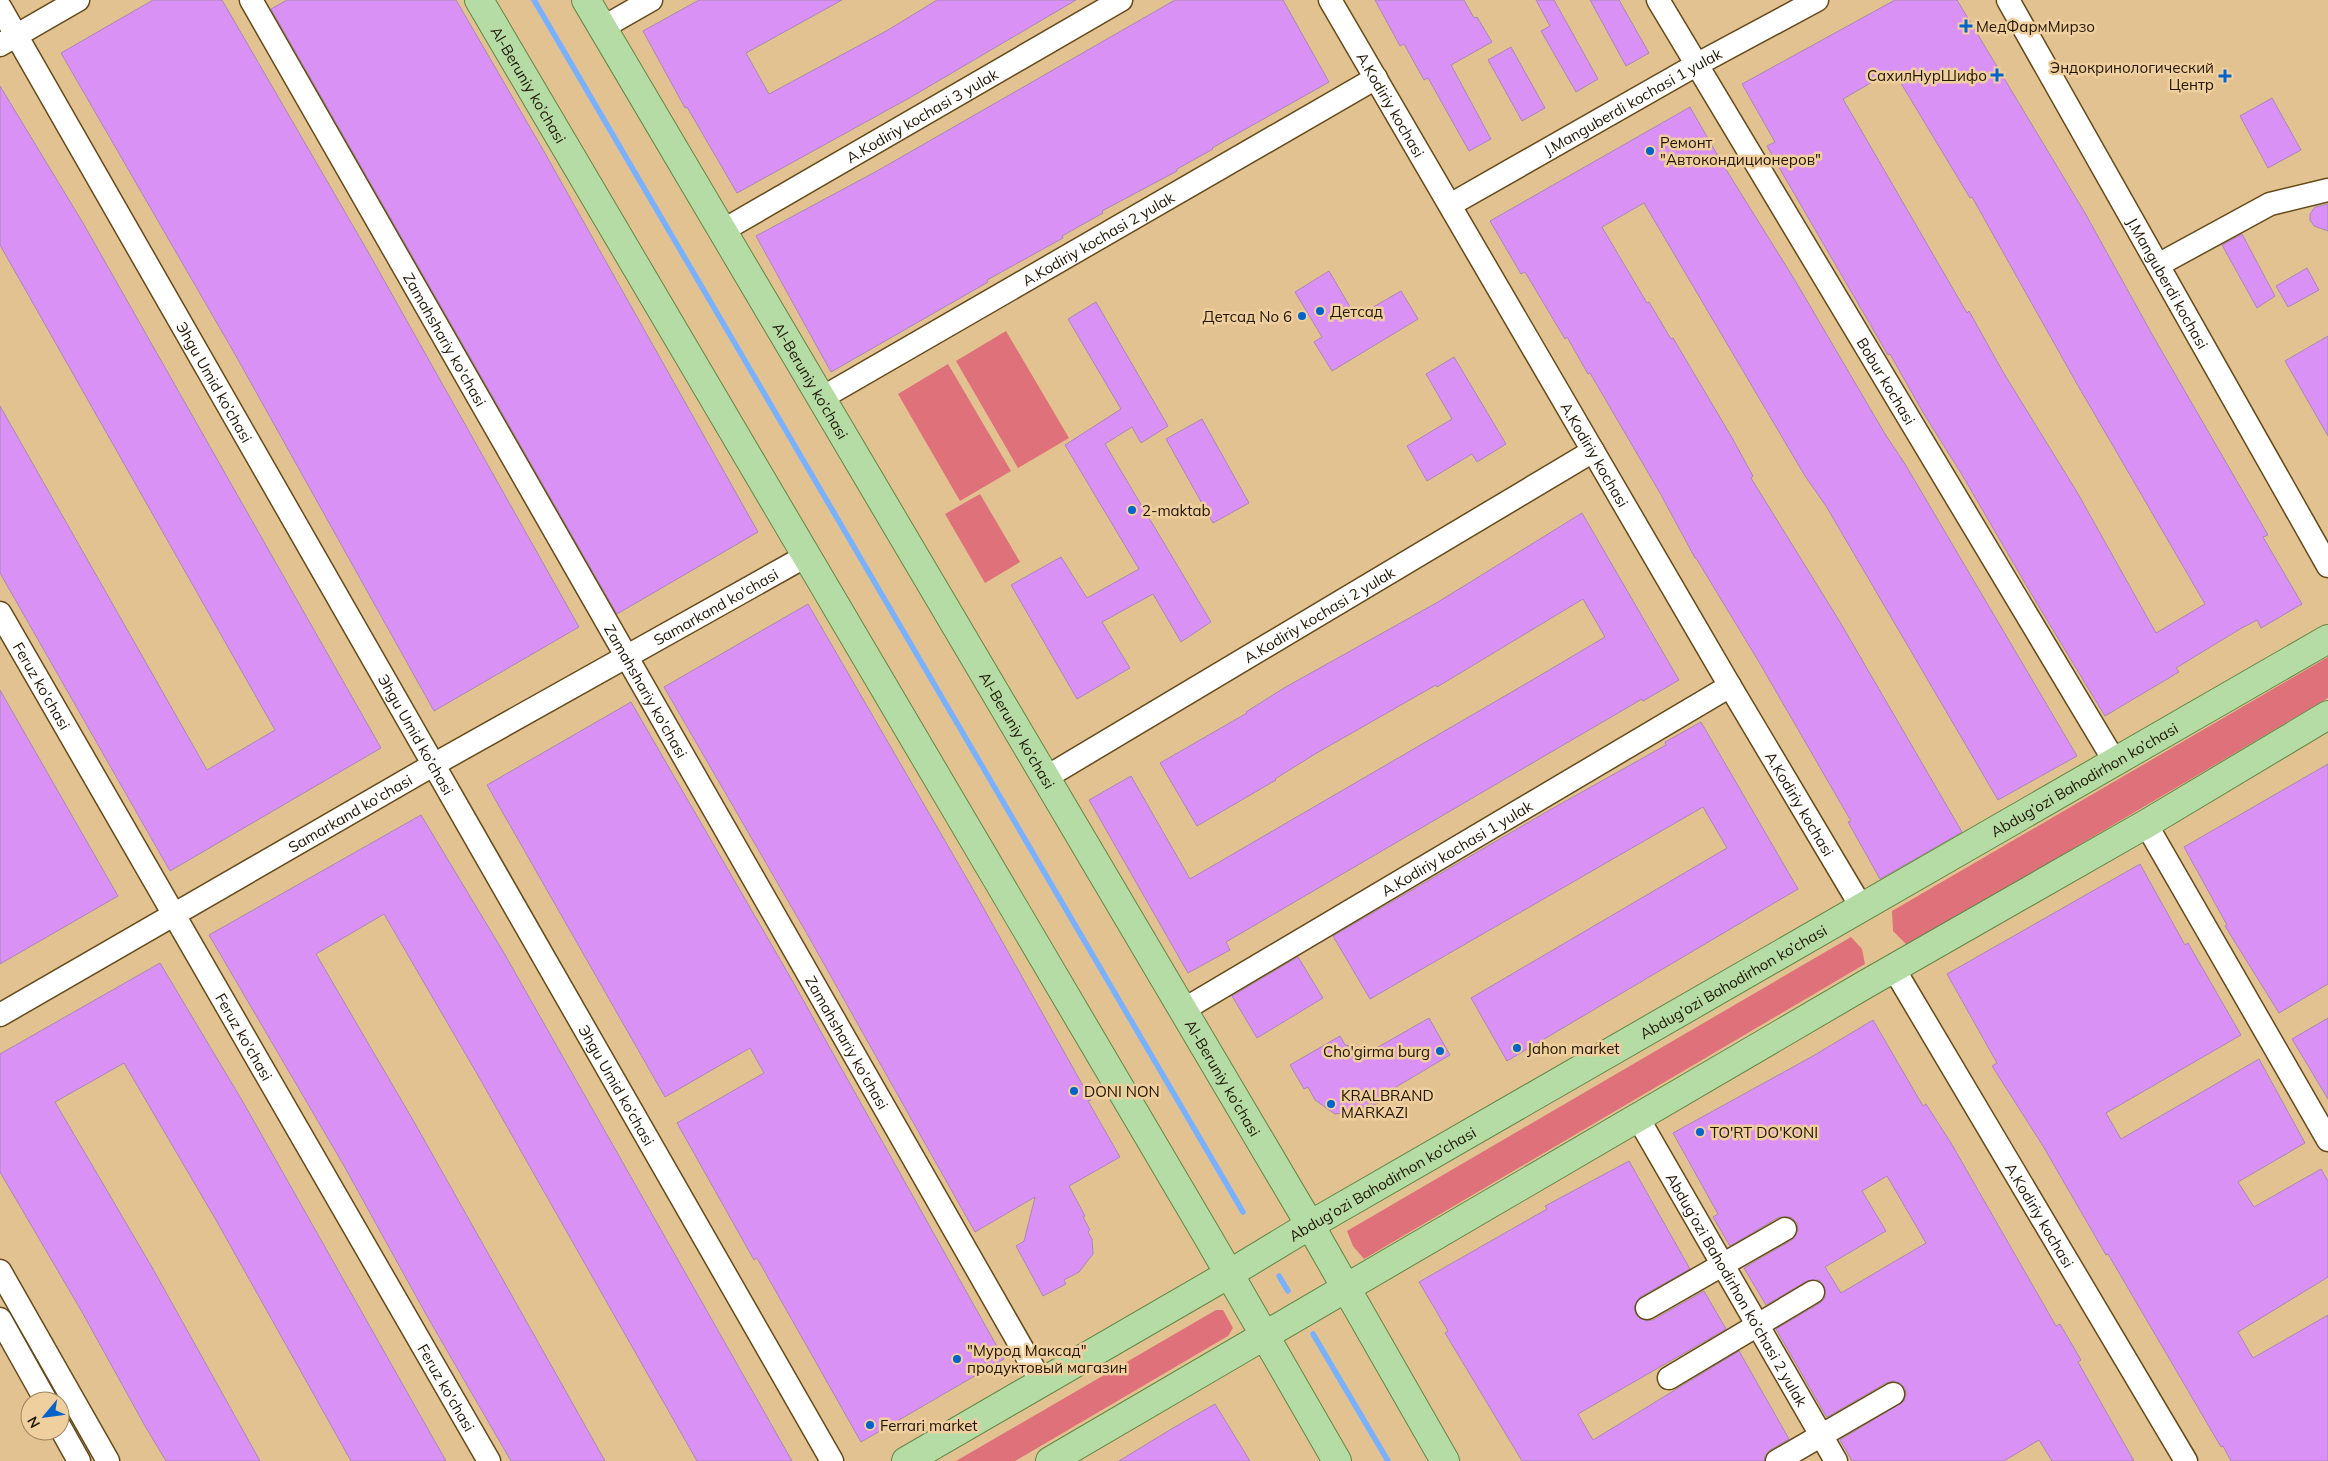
<svg xmlns="http://www.w3.org/2000/svg" width="2328" height="1461" font-family="Mulish,sans-serif">
<rect width="100%" height="100%" fill="#e3c291"/>
<g fill="#de7179">
<polygon points="1006,331 1069,438 1018,468 956,361"/>
<polygon points="948,364 1011,471 960,501 898,394"/>
<polygon points="980,494 1020,562 985,583 945,514"/>
<polygon points="2328,657 2328,698 1908,946 1893,931 1892,911"/>
<polygon points="1851,937 1862,949 1865,964 1364,1259 1353,1246 1347,1231"/>
<polygon points="1216,1310 1223,1310 1233,1328 1228,1336 1015,1461 956,1461"/>
</g>
<g fill="none" stroke-linecap="round" stroke-linejoin="round">
<g stroke="#7ab1fe" stroke-width="5.5">
<polyline points="534,0 1243,1212"/>
<polyline points="1279,1276 1288,1291"/>
<polyline points="1313,1334 1388,1461"/>
</g>
</g>
<g fill="#da91f5" stroke="#a888b4" fill-rule="evenodd">
<polygon points="153,0 222,0 367,250 579,627 434,711 236,356 61,53"/>
<polygon points="287,0 456,0 546,155 758,532 617,614 271,9"/>
<polygon points="699,0 842,0 746,53 769,94 888,30 937,0 1076,0 911,97 737,193 687,107 685,108 643,31"/>
<polygon points="1175,0 1283,0 1329,82 1212,148 1213,149 1177,169 1177,171 1102,211 1103,213 1062,236 1063,238 987,280 988,282 831,372 756,236 877,171"/>
<polygon points="1375,0 1464,0 1474,18 1477,17 1492,42 1451,65 1491,139 1469,151 1428,78 1424,80 1404,44 1400,46"/>
<polygon points="1536,0 1554,0 1598,79 1576,92 1541,31 1550,26"/>
<polygon points="1590,0 1619,0 1649,53 1626,66"/>
<path d="M 1895,0 L 1957,0 L 2085,213 L 2153,336 L 2268,535 L 2263,537 L 2302,604 L 2261,628 L 2257,620 L 2240,629 L 2176,668 L 2179,672 L 2105,716 L 2032,595 L 1961,473 L 1924,414 L 1890,354 L 1888,355 L 1784,176 L 1767,146 L 1775,142 L 1742,84 ZM 1893,70 L 1970,198 L 1972,197 L 2077,384 L 2205,604 L 2156,633 L 2077,492 L 2003,372 L 1969,311 L 1967,313 L 1843,99 Z"/>
<polygon points="1511,47 1545,108 1522,121 1488,60"/>
<polygon points="0,86 83,223 381,748 170,871 0,573 0,406 207,770 275,730 0,245"/>
<polygon points="2272,98 2301,150 2268,168 2240,116"/>
<polygon points="1690,107 1722,163 1796,282 1885,434 1905,464 2077,756 1998,800 1826,506 1805,476 1644,203 1602,227 1647,303 1649,302 1671,339 1673,338 1731,436 1753,476 1751,478 1840,622 1962,832 1880,879 1848,822 1851,821 1833,790 1759,662 1696,558 1695,558 1660,493 1590,373 1588,374 1567,337 1565,339 1525,272 1521,274 1490,221"/>
<polygon points="2328,204 2328,231 2314,226 2310,220 2310,214 2315,207"/>
<polygon points="2242,234 2275,296 2257,308 2222,245"/>
<polygon points="2307,268 2319,290 2288,307 2276,286"/>
<polygon points="1329,271 1356,317 1401,291 1418,319 1332,371 1314,342 1322,337 1295,292"/>
<polygon points="1096,302 1168,426 1141,443 1132,427 1105,444 1211,622 1181,642 1153,594 1102,622 1130,668 1077,699 1011,585 1061,557 1087,598 1139,569 1065,445 1121,409 1068,319"/>
<polygon points="2328,336 2328,436 2285,361"/>
<polygon points="1454,357 1506,444 1477,462 1472,454 1427,481 1407,446 1452,419 1426,374"/>
<polygon points="1202,419 1249,503 1213,523 1166,439"/>
<polygon points="1582,513 1679,680 1643,701 1642,699 1226,942 1230,950 1188,973 1089,800 1131,776 1190,879 1534,679 1605,637 1583,599 1437,687 1436,685 1315,754 1275,779 1276,780 1197,826 1160,763 1247,713 1246,712 1284,688 1438,602"/>
<polygon points="808,604 970,884 1091,1100 1088,1101 1120,1157 1069,1186 1085,1216 1083,1217 1090,1230 1088,1232 1092,1239 1093,1254 1079,1272 1064,1280 1066,1284 1043,1296 1016,1246 1024,1241 1035,1197 975,1232 806,932 664,687"/>
<polygon points="0,690 118,896 0,964"/>
<polygon points="631,702 793,982 1004,1359 861,1442 757,1258 754,1260 677,1123 764,1073 750,1048 665,1097 487,785"/>
<polygon points="1701,722 1798,889 1507,1061 1471,998 1727,848 1703,807 1370,999 1333,936 1548,811 1666,745 1665,742"/>
<polygon points="2328,764 2328,984 2279,1013 2225,926 2227,925 2184,847"/>
<polygon points="421,815 504,953 792,1461 697,1461 476,1072 384,914 316,954 413,1120 605,1461 511,1461 427,1316 343,1164 209,935"/>
<polygon points="2140,864 2185,945 2188,943 2241,1035 2106,1113 2121,1139 2259,1059 2305,1143 2238,1182 2254,1207 2321,1169 2328,1181 2328,1277 2238,1332 2253,1358 2328,1315 2328,1461 2231,1461 2223,1446 2221,1447 2108,1254 2106,1255 2043,1146 1992,1066 1997,1063 1947,974"/>
<polygon points="1298,957 1323,998 1257,1038 1232,996"/>
<polygon points="160,963 243,1102 446,1461 351,1461 216,1220 124,1063 55,1102 153,1269 260,1461 166,1461 145,1426 82,1312 0,1172 0,1054"/>
<polygon points="1429,1018 1450,1055 1396,1087 1398,1091 1373,1106 1371,1103 1357,1111 1335,1114 1315,1100 1308,1087 1304,1089 1290,1065 1340,1036 1345,1045 1373,1050"/>
<polygon points="2328,1018 2328,1099 2292,1039"/>
<path d="M 1873,1020 L 1923,1106 L 1926,1104 L 1951,1143 L 2056,1326 L 2060,1324 L 2081,1360 L 2078,1362 L 2134,1461 L 2052,1461 L 2039,1440 L 2004,1461 L 1852,1461 L 1840,1440 L 1904,1401 L 1906,1394 L 1905,1388 L 1900,1383 L 1893,1381 L 1886,1383 L 1827,1417 L 1826,1416 L 1776,1329 L 1820,1303 L 1825,1298 L 1824,1286 L 1819,1280 L 1807,1281 L 1766,1305 L 1744,1268 L 1792,1240 L 1798,1230 L 1797,1223 L 1791,1217 L 1779,1217 L 1730,1246 L 1713,1217 L 1718,1214 L 1673,1133 L 1813,1056 ZM 1887,1176 L 1926,1243 L 1841,1293 L 1825,1267 L 1886,1231 L 1862,1191 Z"/>
<polygon points="1629,1161 1690,1269 1640,1297 1634,1307 1636,1315 1646,1321 1653,1320 1704,1291 1726,1329 1578,1414 1593,1440 1739,1351 1789,1439 1770,1450 1765,1455 1764,1461 1522,1461 1445,1333 1448,1331 1419,1282 1547,1209 1545,1206"/>
<polygon points="1215,1404 1250,1461 1119,1461 1173,1428"/>
</g>
<g fill="none" stroke-linecap="round" stroke-linejoin="round">
<g stroke="#664a1a" stroke-width="25">
<g id="minor">
<path id="s1" d="M 251,0 L 1042,1383"/>
<path id="s2" d="M 1330,0 L 1730,686 L 1862,908"/>
<path id="s3" d="M 1658,0 L 2115,762"/>
<path id="s4" d="M 2008,0 L 2328,566"/>
<path id="s5" d="M 0,7 L 832,1461"/>
<polyline points="602,28 651,0"/>
<polyline points="0,45 78,0"/>
<path id="s6" d="M 1450,205 L 1696,65 L 1817,0"/>
<path id="s7" d="M 722,231 L 1121,0"/>
<polyline points="2158,265 2270,204 2328,190"/>
<path id="s8" d="M 820,399 L 1376,78"/>
<path id="s9" d="M 0,613 L 489,1461"/>
<path id="s10" d="M 1045,778 L 1593,451"/>
<polyline points="2146,824 2328,1140"/>
<path id="s11" d="M 1894,969 L 2186,1461"/>
<path id="s12" d="M 1183,1010 L 1730,686"/>
<path id="s13" d="M 0,1015 L 433,765 L 806,556"/>
<path id="s14" d="M 1638,1118 L 1836,1461"/>
<polyline points="0,1271 108,1461"/>
<polyline points="1647,1308 1785,1229"/>
<polyline points="0,1319 46,1401"/>
<polyline points="1669,1378 1813,1292"/>
<polyline points="60,1427 79,1461"/>
<polyline points="1777,1461 1893,1394"/>
</g>
</g>
<g stroke="#628745" stroke-width="30">
<g id="major">
<path id="s15" d="M 479,0 L 1209,1239 L 1337,1461"/>
<path id="s16" d="M 586,0 L 1310,1225 L 1445,1461"/>
<path id="s17" d="M 906,1461 L 1229,1274 L 1310,1225 L 2328,639"/>
<polyline points="1050,1461 1866,984 2146,824 2328,715"/>
</g>
</g>
<use href="#minor" stroke="#fff" stroke-width="22"/>
<use href="#major" stroke="#b6dca5" stroke-width="28"/>
</g>
<g fill="#0263cb" stroke="#f0cf9e" stroke-width="2">
<path d="M1963.5 18.5h5v5h5v5h-5v5h-5v-5h-5v-5h5z"/>
<path d="M1994.5 67.5h5v5h5v5h-5v5h-5v-5h-5v-5h5z"/>
<path d="M2222.5 68.5h5v5h5v5h-5v5h-5v-5h-5v-5h5z"/>
<circle cx="1650" cy="151" r="5"/>
<circle cx="1320" cy="311" r="5"/>
<circle cx="1302" cy="316" r="5"/>
<circle cx="1132" cy="510" r="5"/>
<circle cx="1517" cy="1048" r="5"/>
<circle cx="1440" cy="1051" r="5"/>
<circle cx="1074" cy="1091" r="5"/>
<circle cx="1331" cy="1104" r="5"/>
<circle cx="1700" cy="1132" r="5"/>
<circle cx="957" cy="1359" r="5"/>
<circle cx="870" cy="1425" r="5"/>
</g>
<g text-anchor="middle" dominant-baseline="central" stroke-width="5" stroke-linejoin="round" paint-order="stroke">
<g font-size="15" fill="#211503" stroke="#f0cf9e" text-anchor="start">
<text x="1976" y="26">МедФармМирзо</text>
<text x="2214" y="67" text-anchor="end">Эндокринологический<tspan x="2214" dy="17">Центр</tspan></text>
<text x="1987" y="75" text-anchor="end">СахилНурШифо</text>
<text x="1660" y="142">Ремонт<tspan x="1660" dy="17">"Автокондиционеров"</tspan></text>
<text x="1330" y="311">Детсад</text>
<text x="1292" y="316" text-anchor="end">Детсад No 6</text>
<text x="1142" y="510">2-maktab</text>
<text x="1527" y="1048">Jahon market</text>
<text x="1430" y="1051" text-anchor="end">Cho'girma burg</text>
<text x="1084" y="1091">DONI NON</text>
<text x="1341" y="1095">KRALBRAND<tspan x="1341" dy="17">MARKAZI</tspan></text>
<text x="1710" y="1132">TO'RT DO'KONI</text>
<text x="967" y="1350">"Мурод Максад"<tspan x="967" dy="17">продуктовый магазин</tspan></text>
<text x="880" y="1425">Ferrari market</text>
</g>
<g font-size="15" fill="#211503" stroke="#f0cf9e">
<text stroke="none"><textPath href="#s15" startOffset="98">Al-Beruniy ko’chasi</textPath></text>
<text stroke="none"><textPath href="#s6" startOffset="210">J.Manguberdi kochasi 1 yulak</textPath></text>
<text stroke="none"><textPath href="#s2" startOffset="121">A.Kodiriy kochasi</textPath></text>
<text stroke="none"><textPath href="#s7" startOffset="231">A.Kodiriy kochasi 3 yulak</textPath></text>
<text stroke="none"><textPath href="#s8" startOffset="321">A.Kodiriy kochasi 2 yulak</textPath></text>
<text stroke="none"><textPath href="#s4" startOffset="325">J.Manguberdi kochasi</textPath></text>
<text stroke="none"><textPath href="#s1" startOffset="391">Zamahshariy ko'chasi</textPath></text>
<text stroke="none"><textPath href="#s16" startOffset="442">Al-Beruniy ko’chasi</textPath></text>
<text stroke="none"><textPath href="#s3" startOffset="444">Bobur kochasi</textPath></text>
<text stroke="none"><textPath href="#s5" startOffset="432">Эhgu Umid ko’chasi</textPath></text>
<text stroke="none"><textPath href="#s2" startOffset="526">A.Kodiriy kochasi</textPath></text>
<text stroke="none"><textPath href="#s13" startOffset="824">Samarkand ko'chasi</textPath></text>
<text stroke="none"><textPath href="#s10" startOffset="319">A.Kodiriy kochasi 2 yulak</textPath></text>
<text stroke="none"><textPath href="#s9" startOffset="84">Feruz ko'chasi</textPath></text>
<text stroke="none"><textPath href="#s1" startOffset="796">Zamahshariy ko'chasi</textPath></text>
<text stroke="none"><textPath href="#s16" startOffset="848">Al-Beruniy ko’chasi</textPath></text>
<text stroke="none"><textPath href="#s5" startOffset="838">Эhgu Umid ko’chasi</textPath></text>
<text stroke="none"><textPath href="#s17" startOffset="1361">Abdug’ozi Bahodirhon ko’chasi</textPath></text>
<text stroke="none"><textPath href="#s2" startOffset="931">A.Kodiriy kochasi</textPath></text>
<text stroke="none"><textPath href="#s13" startOffset="404">Samarkand ko'chasi</textPath></text>
<text stroke="none"><textPath href="#s12" startOffset="318">A.Kodiriy kochasi 1 yulak</textPath></text>
<text stroke="none"><textPath href="#s17" startOffset="956">Abdug’ozi Bahodirhon ko’chasi</textPath></text>
<text stroke="none"><textPath href="#s9" startOffset="489">Feruz ko'chasi</textPath></text>
<text stroke="none"><textPath href="#s1" startOffset="1201">Zamahshariy ko'chasi</textPath></text>
<text stroke="none"><textPath href="#s16" startOffset="1252">Al-Beruniy ko’chasi</textPath></text>
<text stroke="none"><textPath href="#s5" startOffset="1242">Эhgu Umid ko’chasi</textPath></text>
<text stroke="none"><textPath href="#s17" startOffset="551">Abdug’ozi Bahodirhon ko’chasi</textPath></text>
<text stroke="none"><textPath href="#s11" startOffset="286">A.Kodiriy kochasi</textPath></text>
<text stroke="none"><textPath href="#s14" startOffset="198">Abdug’ozi Bahodirhon ko’chasi 2 yulak</textPath></text>
<text stroke="none"><textPath href="#s9" startOffset="894">Feruz ko'chasi</textPath></text>
</g>
</g>
<g transform="translate(45 1416) rotate(241)"><circle r="24" fill="#f0cf9e" stroke="#9d8560"/>
<path d="M0-4L9 19L0 12L-9 19Z" fill="#0263cb"/>
<text y="-8" font-size="14" font-weight="bold" text-anchor="middle" fill="#211503">N</text>
</g>
</svg>
